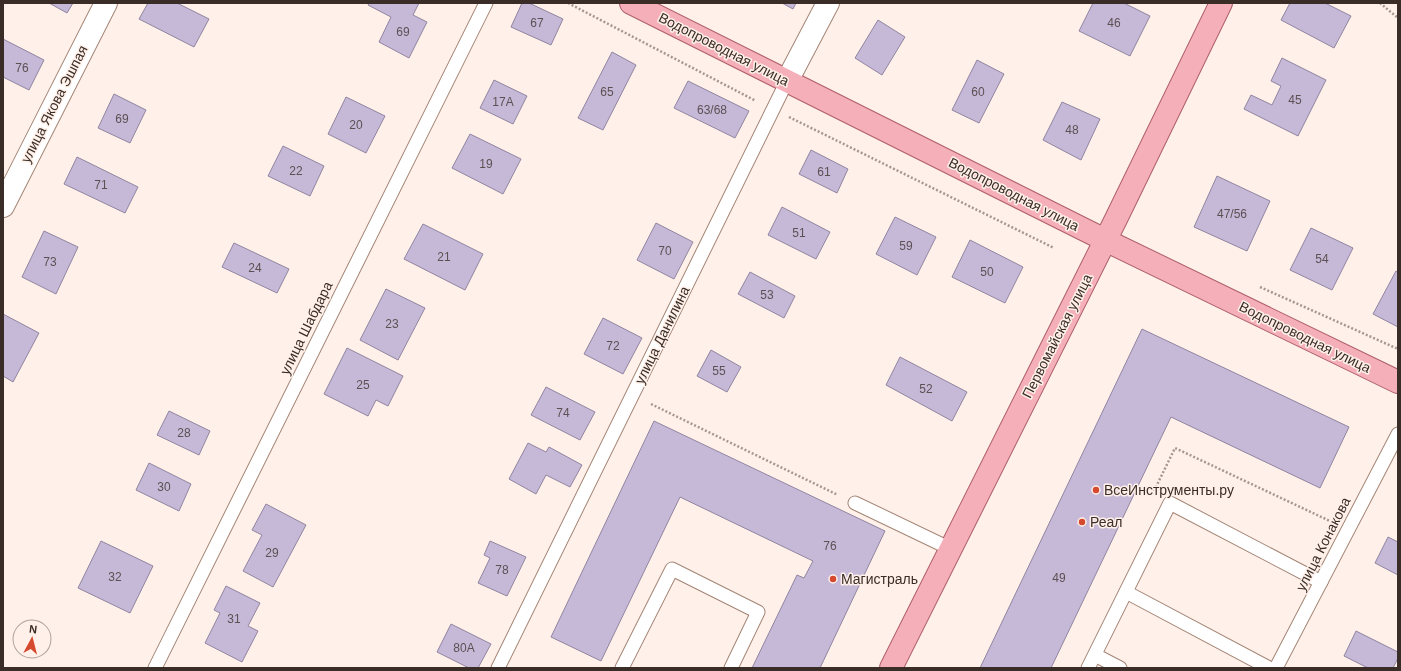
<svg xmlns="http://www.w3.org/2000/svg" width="1401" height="671" font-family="Helvetica,sans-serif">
<rect width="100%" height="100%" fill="#fff1ea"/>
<g fill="#c6b9d7" stroke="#9084a0">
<polygon points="49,3 73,3 67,13"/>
<polygon points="148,3 177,3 209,19 194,47 139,19"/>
<polygon points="369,3 419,3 413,15 427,22 409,58 379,42 391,17 368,5"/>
<polygon points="522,3 529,3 563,19 551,45 511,27"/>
<polygon points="782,3 796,3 793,9"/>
<polygon points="1093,3 1124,3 1150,16 1130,56 1079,31"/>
<polygon points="1290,3 1325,3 1351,16 1334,48 1281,20"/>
<polygon points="878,20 905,37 882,75 855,58"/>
<polygon points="3,39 44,60 29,90 3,77"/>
<polygon points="612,52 636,65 603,130 578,118"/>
<polygon points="1282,58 1326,80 1298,136 1244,109 1251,95 1272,105 1281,86 1271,81"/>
<polygon points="977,60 1004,74 979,123 952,110"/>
<polygon points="494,80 527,96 513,124 480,108"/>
<polygon points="688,81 749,111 735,138 674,108"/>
<polygon points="114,94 146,110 130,143 98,128"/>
<polygon points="346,97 385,116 366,153 328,134"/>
<polygon points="1062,102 1100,119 1081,160 1043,140"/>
<polygon points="470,134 521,159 503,194 452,168"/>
<polygon points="283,146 324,166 310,196 268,176"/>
<polygon points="811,150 848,169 837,193 799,174"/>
<polygon points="77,157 138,187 125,213 64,184"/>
<polygon points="1217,176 1270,201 1247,251 1194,227"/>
<polygon points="782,207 830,232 816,259 768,235"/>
<polygon points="895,217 936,237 917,275 876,254"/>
<polygon points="656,223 693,242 674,279 637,260"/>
<polygon points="423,224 483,254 465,290 404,259"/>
<polygon points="1311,228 1353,248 1332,290 1290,270"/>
<polygon points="44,231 78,247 56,294 22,277"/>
<polygon points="970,240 1023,267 1005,303 952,277"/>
<polygon points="234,243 289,269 277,293 222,267"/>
<polygon points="1396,271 1398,272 1398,327 1373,314"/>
<polygon points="750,272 795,296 784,318 738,294"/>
<polygon points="386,289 425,308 398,360 360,340"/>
<polygon points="3,314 39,333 13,382 3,376"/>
<polygon points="603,318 642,338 623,374 584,354"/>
<polygon points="1142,329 1349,427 1320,488 1171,417 1051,668 980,668"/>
<polygon points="347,348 403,376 388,406 376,400 368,416 324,394"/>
<polygon points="711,350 741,367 727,392 697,376"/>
<polygon points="900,357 967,392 952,421 886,385"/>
<polygon points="546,387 595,412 580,440 531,415"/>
<polygon points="169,411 210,431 199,455 157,435"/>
<polygon points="654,421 885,531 820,668 752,668 797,575 804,578 813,561 680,497 601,661 551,637"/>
<polygon points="528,443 546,452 549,447 582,465 570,487 546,475 536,494 509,479"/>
<polygon points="149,463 191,484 179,511 136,490"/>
<polygon points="266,504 306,525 273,587 243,571 262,535 252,530"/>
<polygon points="1388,537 1398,542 1398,575 1375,563"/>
<polygon points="101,541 153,566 130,613 78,588"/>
<polygon points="490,541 526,557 507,596 478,583 490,558 484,555"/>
<polygon points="226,586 260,603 248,626 258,631 242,662 205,643 220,613 214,610"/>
<polygon points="451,624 491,644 478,668 469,668 437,652"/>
<polygon points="1356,631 1398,652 1398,658 1393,668 1368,668 1344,656"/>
</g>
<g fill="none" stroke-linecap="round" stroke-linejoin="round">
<g stroke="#a48575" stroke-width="15">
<g id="lane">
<polyline points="855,503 951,549"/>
<polyline points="1126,592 1269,668"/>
<polyline points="1095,655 1120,668"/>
<polyline points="155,668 486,3"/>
<polyline points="498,668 787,81"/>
<polyline points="622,668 672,569 758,612 731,668"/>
<polyline points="1088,668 1170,503 1321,582"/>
<polyline points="1276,668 1398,434"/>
</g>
</g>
<g stroke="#a48575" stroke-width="24">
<g id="street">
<polyline points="787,81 828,3"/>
<polyline points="3,206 106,3"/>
</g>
</g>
<g stroke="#ae5f68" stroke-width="24">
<g id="primary">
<polyline points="631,3 1105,240 1398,382"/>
<polyline points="891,668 1116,219 1221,3"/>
</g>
</g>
<g stroke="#a49790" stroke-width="2.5" stroke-dasharray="2 2" stroke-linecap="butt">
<polyline points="568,3 756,101"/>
<polyline points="1380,3 1398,18"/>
<polyline points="789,117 1054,248"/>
<polyline points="1260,287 1398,349"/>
<polyline points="651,404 838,495"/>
<polyline points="1154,491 1175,448 1332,522"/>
</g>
<use href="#lane" stroke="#fff" stroke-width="13"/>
<use href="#street" stroke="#fff" stroke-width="22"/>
<use href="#primary" stroke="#f4afb9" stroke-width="22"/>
</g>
<g fill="#d54a2f" stroke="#fff1ea" stroke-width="1.5">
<circle cx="1096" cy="490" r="4"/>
<circle cx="1082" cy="522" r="4"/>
<circle cx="833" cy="579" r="4"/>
</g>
<g text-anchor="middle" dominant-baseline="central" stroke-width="3" stroke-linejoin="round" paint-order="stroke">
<g font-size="12" fill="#5d5053">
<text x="537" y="23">67</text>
<text x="1114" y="23">46</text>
<text x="403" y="32">69</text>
<text x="22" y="68">76</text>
<text x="607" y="92">65</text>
<text x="978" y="92">60</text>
<text x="1295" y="100">45</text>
<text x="503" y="102">17А</text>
<text x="712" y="110">63/68</text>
<text x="122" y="119">69</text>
<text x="356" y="125">20</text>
<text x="1072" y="130">48</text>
<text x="486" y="164">19</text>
<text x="296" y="171">22</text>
<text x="824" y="172">61</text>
<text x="101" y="185">71</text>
<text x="1232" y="214">47/56</text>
<text x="799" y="233">51</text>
<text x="906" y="246">59</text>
<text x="665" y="251">70</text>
<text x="444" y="257">21</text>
<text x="1322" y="259">54</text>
<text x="50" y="262">73</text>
<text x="255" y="268">24</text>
<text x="987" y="272">50</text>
<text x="767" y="295">53</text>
<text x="392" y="324">23</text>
<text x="613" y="346">72</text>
<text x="719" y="371">55</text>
<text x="363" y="385">25</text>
<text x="926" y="389">52</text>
<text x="563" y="413">74</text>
<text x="184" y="433">28</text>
<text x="164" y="487">30</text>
<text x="830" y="546">76</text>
<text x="272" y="553">29</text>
<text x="502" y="570">78</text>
<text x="115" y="577">32</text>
<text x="1059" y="578">49</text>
<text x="234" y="619">31</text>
<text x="464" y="648">80А</text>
</g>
<g font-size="14" fill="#3a2d27" stroke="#fff1ea">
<text transform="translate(724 49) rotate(27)">Водопроводная улица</text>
<text transform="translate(54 104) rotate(-63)">улица Якова Эшпая</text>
<text transform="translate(1014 194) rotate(27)">Водопроводная улица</text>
<text transform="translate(306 328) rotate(-64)">улица Шабдара</text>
<text transform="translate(662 335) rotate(-64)">улица Данилина</text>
<text transform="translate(1057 336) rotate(-63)">Первомайская улица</text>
<text transform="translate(1305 337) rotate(26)">Водопроводная улица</text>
<text transform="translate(1323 544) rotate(-63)">улица Конакова</text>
</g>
<g font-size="14" fill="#3a2d27" stroke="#fff1ea" text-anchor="start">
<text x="1104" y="490">ВсеИнструменты.ру</text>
<text x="1090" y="522">Реал</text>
<text x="841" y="579">Магистраль</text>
</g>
</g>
<rect width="1401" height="671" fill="none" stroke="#3a2d27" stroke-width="8"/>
<g transform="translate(32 639) rotate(7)"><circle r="19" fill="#fff1ea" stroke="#b0a39c"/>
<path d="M0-3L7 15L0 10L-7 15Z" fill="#d54a2f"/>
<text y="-6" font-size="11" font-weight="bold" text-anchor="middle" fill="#3a2d27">N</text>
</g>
</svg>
